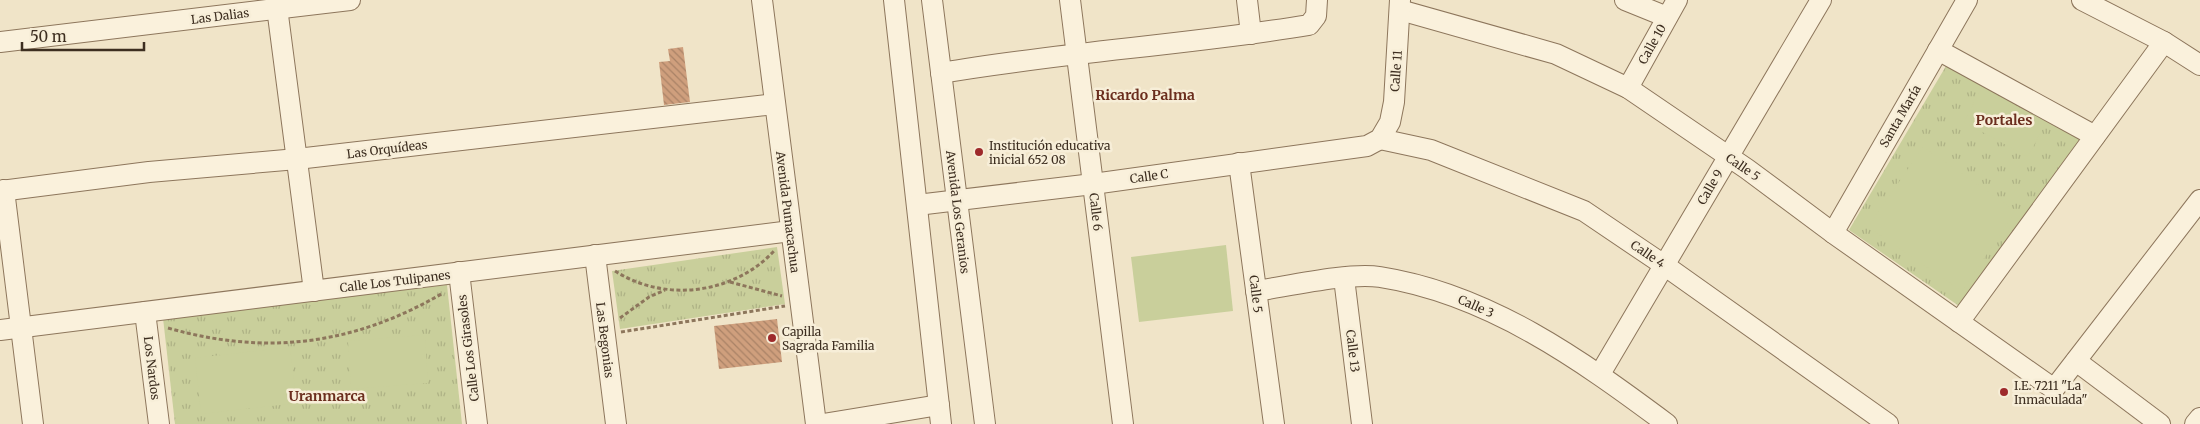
<svg xmlns="http://www.w3.org/2000/svg" width="2200" height="424" font-family="Merriweather,serif">
<defs>
<pattern id="park-tufts" width="24" height="20" patternUnits="userSpaceOnUse" patternTransform="scale(1.25)"><rect width="24" height="20" fill="#c9cf9b"/><path d="M3 7l-1-3M5 7V3M7 7l1-3M15 17l-1-3M17 17v-4M19 17l1-3" fill="none" stroke="#aeb285"/></pattern>
<pattern id="building-back-hatch" width="6" height="6" patternUnits="userSpaceOnUse" patternTransform="scale(1.25)"><rect width="6" height="6" fill="#cf9f7d"/><path d="M-1 5l2 2M0 0l6 6M5-1l2 2" fill="none" stroke="#a98266"/></pattern>
</defs>
<rect width="100%" height="100%" fill="#f0e4c8"/>
<g fill="url(#park-tufts)">
<polygon points="1949,61 2082,136 1959,306 1849,230"/>
<polygon points="777,247 785,304 620,329 612,271"/>
<polygon points="447,285 462,424 175,424 163,318"/>
</g>
<g fill="#c9cf9b">
<polygon points="1982,87 2046,122 2028,157 1964,122"/>
<polygon points="1923,147 2016,211 1962,291 1868,227"/>
<polygon points="1226,245 1233,311 1139,322 1131,257"/>
<polygon points="425,335 428,383 351,389 348,341"/>
<polygon points="290,347 297,403 201,414 195,358"/>
</g>
<g fill="url(#building-back-hatch)">
<polygon points="683,47 690,102 664,105 659,62 670,61 668,49"/>
<polygon points="777,319 782,362 719,369 714,326"/>
</g>
<g fill="none" stroke-linecap="round" stroke-linejoin="round">
<g stroke="#8d765c" stroke-width="22">
<g id="minor">
<polyline points="276,0 314,291"/>
<polyline points="762,0 816,424"/>
<polyline points="894,0 941,424"/>
<polyline points="932,0 985,424"/>
<polyline points="1070,0 1123,424"/>
<polyline points="1247,0 1251,34"/>
<polyline points="1625,0 1667,17"/>
<polyline points="2082,0 2164,42 2200,65"/>
<polyline points="1400,10 1556,54 1628,88 1747,169 1833,233 2054,389 2200,200"/>
<polyline points="0,42 350,0"/>
<polyline points="1938,50 2095,136"/>
<path d="M 941,73 C 1063,52 1187,45 1309,25 L 1316,16 L 1317,0"/>
<polyline points="1628,88 1677,0"/>
<polyline points="1380,139 1431,150 1584,211 1664,265 1888,424"/>
<polyline points="1239,163 1274,424"/>
<polyline points="4,190 33,424"/>
<polyline points="0,191 149,172 297,159 775,104"/>
<polyline points="917,205 1093,184 1367,146 1380,139 1390,122 1394,102 1400,0"/>
<polyline points="1833,233 1967,0"/>
<polyline points="595,255 616,424"/>
<polyline points="459,272 477,424"/>
<polyline points="1344,278 1362,424"/>
<path d="M 1256,291 C 1289,286 1350,272 1380,277 C 1489,294 1581,360 1667,424"/>
<polyline points="145,312 159,424"/>
<polyline points="1959,322 2164,42"/>
<polyline points="0,330 791,231"/>
<polyline points="2076,361 2160,424"/>
<polyline points="1600,374 1821,0"/>
<polyline points="823,424 939,405"/>
<polyline points="2195,424 2200,418"/>
</g>
</g>
<g stroke="#8d765c" stroke-width="3" stroke-dasharray="4 2.5" stroke-linecap="butt">
<path d="M 615,271 C 665,303 734,294 774,251"/>
<polyline points="730,282 782,296"/>
<polyline points="620,318 649,297 665,290"/>
<path d="M 168,328 C 266,356 354,345 443,293"/>
<polyline points="621,332 785,306"/>
</g>
<use href="#minor" stroke="#faf1dc" stroke-width="20"/>
</g>
<g fill="#9e2a2b" stroke="#f7eed8" stroke-width="2">
<circle cx="979" cy="152" r="5"/>
<circle cx="772" cy="338" r="5"/>
<circle cx="2004" cy="392" r="5"/>
</g>
<g text-anchor="middle" dominant-baseline="central" stroke-width="5" stroke-linejoin="round" paint-order="stroke">
<g font-size="12" fill="#3d2e20" stroke="#f7eed8">
<text transform="translate(220 16) rotate(-7)">Las Dalias</text>
<text transform="translate(1652 44) rotate(-61)">Calle 10</text>
<text transform="translate(1396 71) rotate(-86)">Calle 11</text>
<text transform="translate(1900 116) rotate(-60)">Santa María</text>
<text transform="translate(387 149) rotate(-7)">Las Orquídeas</text>
<text transform="translate(1743 167) rotate(34)">Calle 5</text>
<text transform="translate(1149 176) rotate(-8)">Calle C</text>
<text transform="translate(1710 187) rotate(-60)">Calle 9</text>
<text transform="translate(788 212) rotate(83)">Avenida Pumacachua</text>
<text transform="translate(958 212) rotate(83)">Avenida Los Geranios</text>
<text transform="translate(1096 212) rotate(83)">Calle 6</text>
<text transform="translate(1648 254) rotate(34)">Calle 4</text>
<text transform="translate(395 281) rotate(-7)">Calle Los Tulipanes</text>
<text transform="translate(1256 294) rotate(83)">Calle 5</text>
<text transform="translate(1476 306) rotate(24)">Calle 3</text>
<text transform="translate(605 340) rotate(83)">Las Begonias</text>
<text transform="translate(468 348) rotate(-97)">Calle Los Girasoles</text>
<text transform="translate(1353 351) rotate(83)">Calle 13</text>
<text transform="translate(152 368) rotate(83)">Los Nardos</text>
</g>
<g font-size="12" fill="#3d2e20" stroke="#f7eed8" text-anchor="start">
<text x="989" y="145">Institución educativa<tspan x="989" dy="14">inicial 652 08</tspan></text>
<text x="782" y="331">Capilla<tspan x="782" dy="14">Sagrada Familia</tspan></text>
<text x="2014" y="385">I.E. 7211 "La<tspan x="2014" dy="14">Inmaculada"</tspan></text>
</g>
<g font-size="14" font-weight="bold" fill="#6b2e1e" stroke="#f7eed8">
<text x="1145" y="95">Ricardo Palma</text>
<text x="2004" y="120">Portales</text>
<text x="327" y="396">Uranmarca</text>
</g>
</g>
<path d="M22 42v8h122v-8" fill="none" stroke="#3d2e20" stroke-width="2.5"/>
<text x="30" y="42" font-size="15" fill="#3d2e20" stroke="#f7eed8" stroke-width="4" paint-order="stroke">50 m</text>
</svg>
